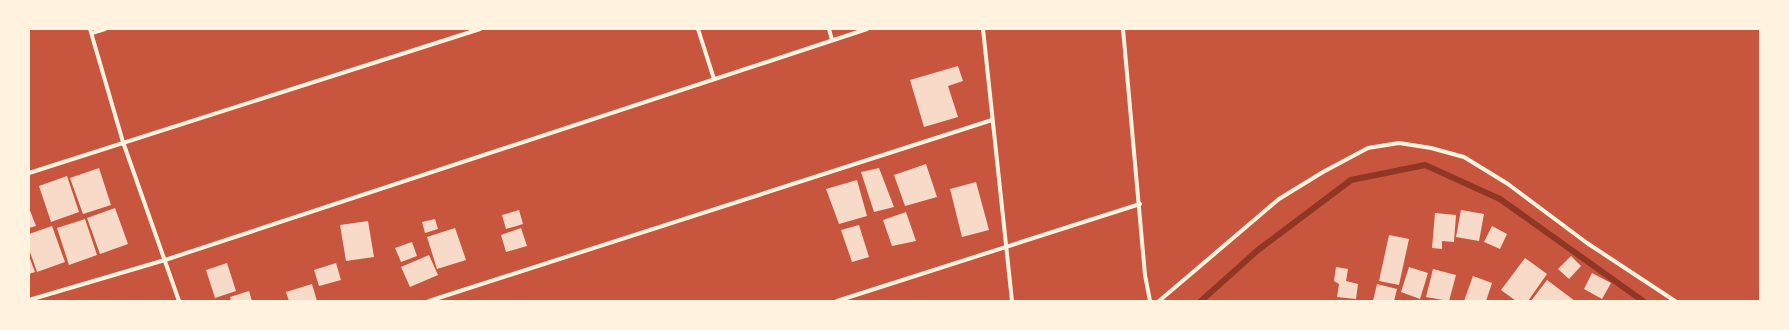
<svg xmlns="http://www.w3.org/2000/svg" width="1789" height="330" font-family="'Varela Round',sans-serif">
<rect width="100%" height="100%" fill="#c8553d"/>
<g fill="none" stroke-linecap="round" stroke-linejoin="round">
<polyline stroke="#8f3625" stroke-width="6" points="1201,301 1258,250 1351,180 1425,165 1500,199 1643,301"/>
</g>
<g fill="#f7dbc8">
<polygon points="958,66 963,81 948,86 958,117 924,127 910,80"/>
<polygon points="926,164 937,197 905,206 894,175"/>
<polygon points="99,168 111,205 83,214 70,178"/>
<polygon points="879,168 894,207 874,212 861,172"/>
<polygon points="67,176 79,212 51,222 39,186"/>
<polygon points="857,180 867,216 839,224 826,189"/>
<polygon points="976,182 989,230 962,237 950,189"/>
<polygon points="29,208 36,226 29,228"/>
<polygon points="115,208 128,244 100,254 87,218"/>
<polygon points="519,210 523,224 506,229 502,215"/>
<polygon points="1461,210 1484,214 1479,241 1456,237"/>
<polygon points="906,212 916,241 892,246 883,220"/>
<polygon points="1435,213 1456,215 1454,242 1442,241 1442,249 1432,248"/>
<polygon points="85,219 97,255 69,265 57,228"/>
<polygon points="435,219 438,229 425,233 422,222"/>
<polygon points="368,221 374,257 346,261 340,225"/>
<polygon points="859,225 869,257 852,262 841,230"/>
<polygon points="52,226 65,262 37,272 29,249 29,234"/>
<polygon points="1492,226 1507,234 1500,249 1484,242"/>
<polygon points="455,228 466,260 437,269 427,237"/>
<polygon points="521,228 527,246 506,252 501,235"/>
<polygon points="1389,235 1409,239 1399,285 1379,281"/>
<polygon points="412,242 417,256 401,262 395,248"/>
<polygon points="429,255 438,275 410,287 401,267"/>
<polygon points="29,256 35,272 29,274"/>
<polygon points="1571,256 1581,266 1569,279 1558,269"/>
<polygon points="1525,258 1547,274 1528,301 1516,301 1501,290"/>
<polygon points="227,263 236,291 215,298 206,270"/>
<polygon points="336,263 341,280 319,286 314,270"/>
<polygon points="1336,267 1348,269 1346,281 1358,284 1356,299 1337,297 1339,284 1334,281"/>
<polygon points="1409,267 1428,273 1420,299 1401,292"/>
<polygon points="1433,269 1456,275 1449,301 1426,297"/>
<polygon points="1592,273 1611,283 1602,299 1584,289"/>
<polygon points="1473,276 1492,283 1486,301 1464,301"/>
<polygon points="1547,280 1575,301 1531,301"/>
<polygon points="312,284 317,301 289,301 286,292"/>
<polygon points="1377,284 1397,289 1394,301 1373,301"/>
<polygon points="249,291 252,301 231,301 230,297"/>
</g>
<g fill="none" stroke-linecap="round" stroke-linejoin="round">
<g stroke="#fff3e0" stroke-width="4">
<polyline points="90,29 123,142 179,301"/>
<polyline points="698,29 714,79"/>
<polyline points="829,29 832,40"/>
<polyline points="983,29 1012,301"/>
<polyline points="1123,29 1145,275 1150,301"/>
<polyline points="92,33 105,29"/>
<polyline points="29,173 480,29"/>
<polyline points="29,300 165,260 867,29"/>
<polyline points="429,301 992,120"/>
<polyline points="837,301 1140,204"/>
<polyline points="1159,301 1279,199 1323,172 1368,148 1399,143 1431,148 1464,157 1508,184 1587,243 1675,301"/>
</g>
</g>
<rect width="1789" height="330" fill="none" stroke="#fff3e0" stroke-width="60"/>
</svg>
